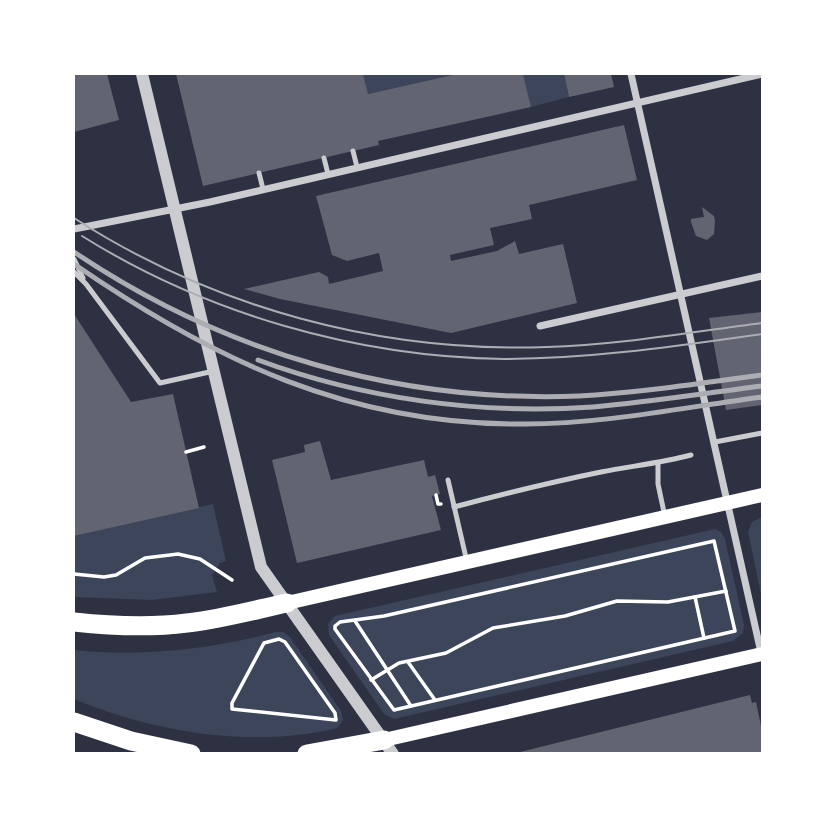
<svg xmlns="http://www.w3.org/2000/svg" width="836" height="827" font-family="Arial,sans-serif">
<rect width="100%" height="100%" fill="#2d3142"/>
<g fill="#3c4559">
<polygon points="363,74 457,74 368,94"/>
<polygon points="523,74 564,74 569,97 531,107"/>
<polygon points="213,504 226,561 220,563 212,575 217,592 152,600 74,597 74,536"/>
<polygon points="762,517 762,599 748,532 752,522"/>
<polygon points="715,529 721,532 725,539 744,625 743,633 733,641 394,719 384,714 329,635 328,624 335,616"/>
<path d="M 275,632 L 283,632 L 290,637 L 341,711 L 343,720 L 337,728 C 253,749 152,732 74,699 L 74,650 C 142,657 209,650 275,632 Z"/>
</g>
<g fill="#626471">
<polygon points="74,74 107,74 119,120 74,132"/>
<polygon points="176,74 363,74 368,94 457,74 523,74 531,107 378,141 379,145 203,186"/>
<polygon points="564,74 611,74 614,87 569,97"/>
<polygon points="624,125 637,180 529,205 532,219 490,228 494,245 450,255 451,261 497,251 515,241 519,254 563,244 577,303 451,333 280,299 244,289 319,272 328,277 329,284 383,271 379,253 347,261 332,255 316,196"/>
<polygon points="702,207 714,216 715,221 714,234 707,240 696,236 691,222 691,219 704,217"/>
<polygon points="762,312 762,405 726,410 709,318"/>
<polygon points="74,314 131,402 173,394 199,508 74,536"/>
<polygon points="320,441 331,480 424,460 428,477 435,475 440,494 432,496 441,530 297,563 272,460 305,452 304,445"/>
<polygon points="750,695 752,703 756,702 762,731 762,754 512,754"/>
</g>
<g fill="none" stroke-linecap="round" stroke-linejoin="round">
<g stroke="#fff" stroke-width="3.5">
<polyline points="186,452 204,447"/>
<polyline points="436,495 438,504 441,504"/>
<polygon points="714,541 735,631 394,710 335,629 335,626 340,622 384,616"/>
<polyline points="74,574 104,577 116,575 145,558 178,554 200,559 232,580"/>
<polyline points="695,597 704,638"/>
<polyline points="355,621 411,706"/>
<polygon points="279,639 285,642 335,713 336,720 232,709 232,703 264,643"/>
<polyline points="408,662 435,700"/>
<polyline points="371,680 399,663 446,653 493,628 565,616 617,601 668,602 726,591"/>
</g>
<g stroke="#caccd0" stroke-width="5">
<polyline points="353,151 357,167"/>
<polyline points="324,158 328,174"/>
<polyline points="259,173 263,189"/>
<polyline points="74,259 83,278"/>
<polyline points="74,272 86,284 160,383 214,371"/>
<polyline points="715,442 762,433"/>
<polyline points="658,464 658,484 665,517"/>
<polyline points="448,480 467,562"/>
<path d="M 454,507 C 503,494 552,482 601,472 C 631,466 661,463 691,455"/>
</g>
<g stroke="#caccd0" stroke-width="7">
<polyline points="631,74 762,657"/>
<polyline points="74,229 210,202 762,74"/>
<polyline points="540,326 762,276"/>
</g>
<polyline stroke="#caccd0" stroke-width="12" points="142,74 261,567 393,754"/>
<g stroke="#fff" stroke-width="14">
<polyline points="287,603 762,495"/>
<polyline points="384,740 762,654"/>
</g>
<g stroke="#fff" stroke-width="19">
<path d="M 74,622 C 111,626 149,628 187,623 C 221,619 254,610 287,603"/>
<polyline points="74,722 131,741 191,754"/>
<polyline points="307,754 384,740"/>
</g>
<g stroke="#abadb3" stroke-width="2">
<path d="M 74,218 C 214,308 380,353 547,347 C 619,345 691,332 762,323"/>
<path d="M 82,236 C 207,314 357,357 504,359 C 591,359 677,346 762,334"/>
</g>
<g stroke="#abadb3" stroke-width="5">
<path d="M 74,252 C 224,353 398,403 579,396 C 640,393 701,383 762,375"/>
<path d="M 74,264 C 215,361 351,426 526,424 C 603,424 686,407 762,397"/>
<path d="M 258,360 C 364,399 480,415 593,407 C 650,402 706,393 762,386"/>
</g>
</g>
<rect width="836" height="827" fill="none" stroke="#ffffff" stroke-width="150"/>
</svg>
